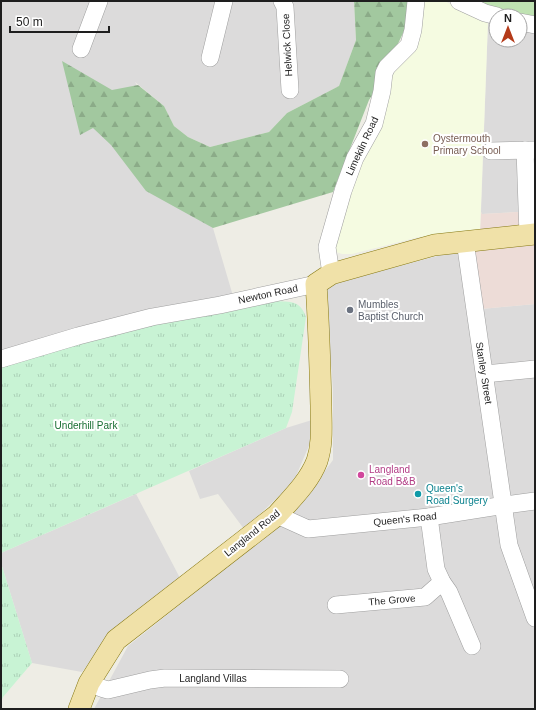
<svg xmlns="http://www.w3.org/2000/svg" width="536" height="710" font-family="Helvetica,sans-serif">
<defs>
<pattern id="forest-firs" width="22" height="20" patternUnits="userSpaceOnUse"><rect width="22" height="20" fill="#a2c89f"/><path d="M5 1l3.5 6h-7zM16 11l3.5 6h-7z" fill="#8bab88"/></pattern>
<pattern id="park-tufts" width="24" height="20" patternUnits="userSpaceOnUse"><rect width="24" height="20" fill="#c8f3d4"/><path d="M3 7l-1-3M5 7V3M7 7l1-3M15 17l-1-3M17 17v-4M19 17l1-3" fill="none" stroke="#abd0b6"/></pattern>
</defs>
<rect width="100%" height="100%" fill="#eeede5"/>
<g fill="#dcdbdb">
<polygon points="1,1 354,1 356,40 339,86 287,113 269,132 210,147 188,137 174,126 164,106 135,82 213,228 233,296 1,357"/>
<polygon points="488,21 496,22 496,40 520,40 520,25 535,27 535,211 482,214 481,212"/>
<polygon points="479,245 481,309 535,304 535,709 94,709 128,646 187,599 305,498 333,460 333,390 325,288 328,285"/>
<polygon points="312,420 311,441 293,483 244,529 218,494 200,499 189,471 286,428"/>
<polygon points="136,494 180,578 118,625 82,672 32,663 1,563 1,553"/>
</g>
<polygon fill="#eddcd7" points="535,211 535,304 481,309 473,250 480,231 481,212 482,214"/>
<polygon fill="#f5fbe1" points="419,1 445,1 464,12 488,21 480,231 419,237 352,254 342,254 336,252 334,239 391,69"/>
<polygon fill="url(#forest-firs)" points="354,1 411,1 404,31 377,88 369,100 333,192 213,228 146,191 111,145 93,128 80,135 62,61 112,90 138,85 164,106 174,126 188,137 210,147 269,132 287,113 339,86 356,40"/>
<g fill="url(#park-tufts)">
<path d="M 275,301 C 291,302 300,300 306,317 L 292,412 L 286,428 L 1,553 L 1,363 L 135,327 Z"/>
<polygon points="1,563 32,663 3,697 1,702"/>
</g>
<polygon fill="#bfe2b2" points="475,1 535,1 535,21 520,16 510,16"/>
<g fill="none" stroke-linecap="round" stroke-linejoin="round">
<g stroke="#9f9f9f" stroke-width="18">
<g id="minor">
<polyline points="282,1 285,7 290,90"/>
<polyline points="459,1 485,13 497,16"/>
<polyline points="520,22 535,25"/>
<polyline points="81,49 99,1"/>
<polyline points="210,58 224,1"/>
<polyline points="525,150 528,235"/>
<polyline points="491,151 535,150"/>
<polyline points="465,241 509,545 535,618"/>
<polyline points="331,274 327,247 343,191 355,158 374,124 382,91 384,73 387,67 409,45 413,30 416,1"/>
<polyline points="1,359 78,336 152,317 220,305 316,284"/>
<polyline points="485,374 535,369"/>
<polyline points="277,515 308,529 429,517 505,505 535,501"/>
<polyline points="429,517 436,569 442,582 449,592 472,646"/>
<polyline points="336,605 425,597 442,582"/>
<polyline points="89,683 101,688 108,690 150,680 165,678 340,679"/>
</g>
</g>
<g stroke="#867812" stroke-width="22">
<path id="major" d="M 79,709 L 89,683 L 116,640 L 277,515 C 291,499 309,482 317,461 C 323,443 321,425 321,406 C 320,366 319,325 316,284 L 331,274 L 434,245 L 535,234"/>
</g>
<use href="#minor" stroke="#fff" stroke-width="17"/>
<use href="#major" stroke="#f0e1a8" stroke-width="21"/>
</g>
<circle fill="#8d6e63" stroke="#fff" stroke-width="1.5" cx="425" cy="144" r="4"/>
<circle fill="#6b7280" stroke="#fff" stroke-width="1.5" cx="350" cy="310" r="4"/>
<circle fill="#d1479c" stroke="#fff" stroke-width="1.5" cx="361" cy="475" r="4"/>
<circle fill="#0f9aa8" stroke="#fff" stroke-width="1.5" cx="418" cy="494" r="4"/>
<g text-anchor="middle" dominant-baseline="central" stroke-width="4" stroke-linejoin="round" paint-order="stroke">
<g font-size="10" fill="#1e1e1e" stroke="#fff">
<text transform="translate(287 45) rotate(-93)">Helwick Close</text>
<text transform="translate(362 146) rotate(-65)">Limekiln Road</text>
<text transform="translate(268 294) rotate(-12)">Newton Road</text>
<text transform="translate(484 373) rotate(81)">Stanley Street</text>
<text transform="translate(405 519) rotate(-6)">Queen's Road</text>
<text transform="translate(252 533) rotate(-39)">Langland Road</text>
<text transform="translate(392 600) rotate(-5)">The Grove</text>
<text x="213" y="678">Langland Villas</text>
</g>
<g font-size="10" fill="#785e54" stroke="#fff" text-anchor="start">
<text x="433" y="138">Oystermouth<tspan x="433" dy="12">Primary School</tspan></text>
</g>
<g font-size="10" fill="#5b616d" stroke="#fff" text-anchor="start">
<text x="358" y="304">Mumbles<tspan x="358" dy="12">Baptist Church</tspan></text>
</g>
<g font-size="10" fill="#196f33" stroke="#fff">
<text x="86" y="425">Underhill Park</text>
</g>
<g font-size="10" fill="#b23c85" stroke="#fff" text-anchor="start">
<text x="369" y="469">Langland<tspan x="369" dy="12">Road B&amp;B</tspan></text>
</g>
<g font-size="10" fill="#0d838f" stroke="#fff" text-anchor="start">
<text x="426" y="488">Queen's<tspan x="426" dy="12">Road Surgery</tspan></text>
</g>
</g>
<rect width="536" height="710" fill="none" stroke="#1e1e1e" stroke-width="4"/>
<g transform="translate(508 28)"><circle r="19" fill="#ffffff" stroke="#a5a5a5"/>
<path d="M0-3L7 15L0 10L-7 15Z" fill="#b43a19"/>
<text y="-6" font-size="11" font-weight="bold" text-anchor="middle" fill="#1e1e1e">N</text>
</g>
<path d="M10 26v6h99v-6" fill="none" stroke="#1e1e1e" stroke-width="2"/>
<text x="16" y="26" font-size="12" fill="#1e1e1e" stroke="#ffffff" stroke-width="3" paint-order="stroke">50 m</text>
</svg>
